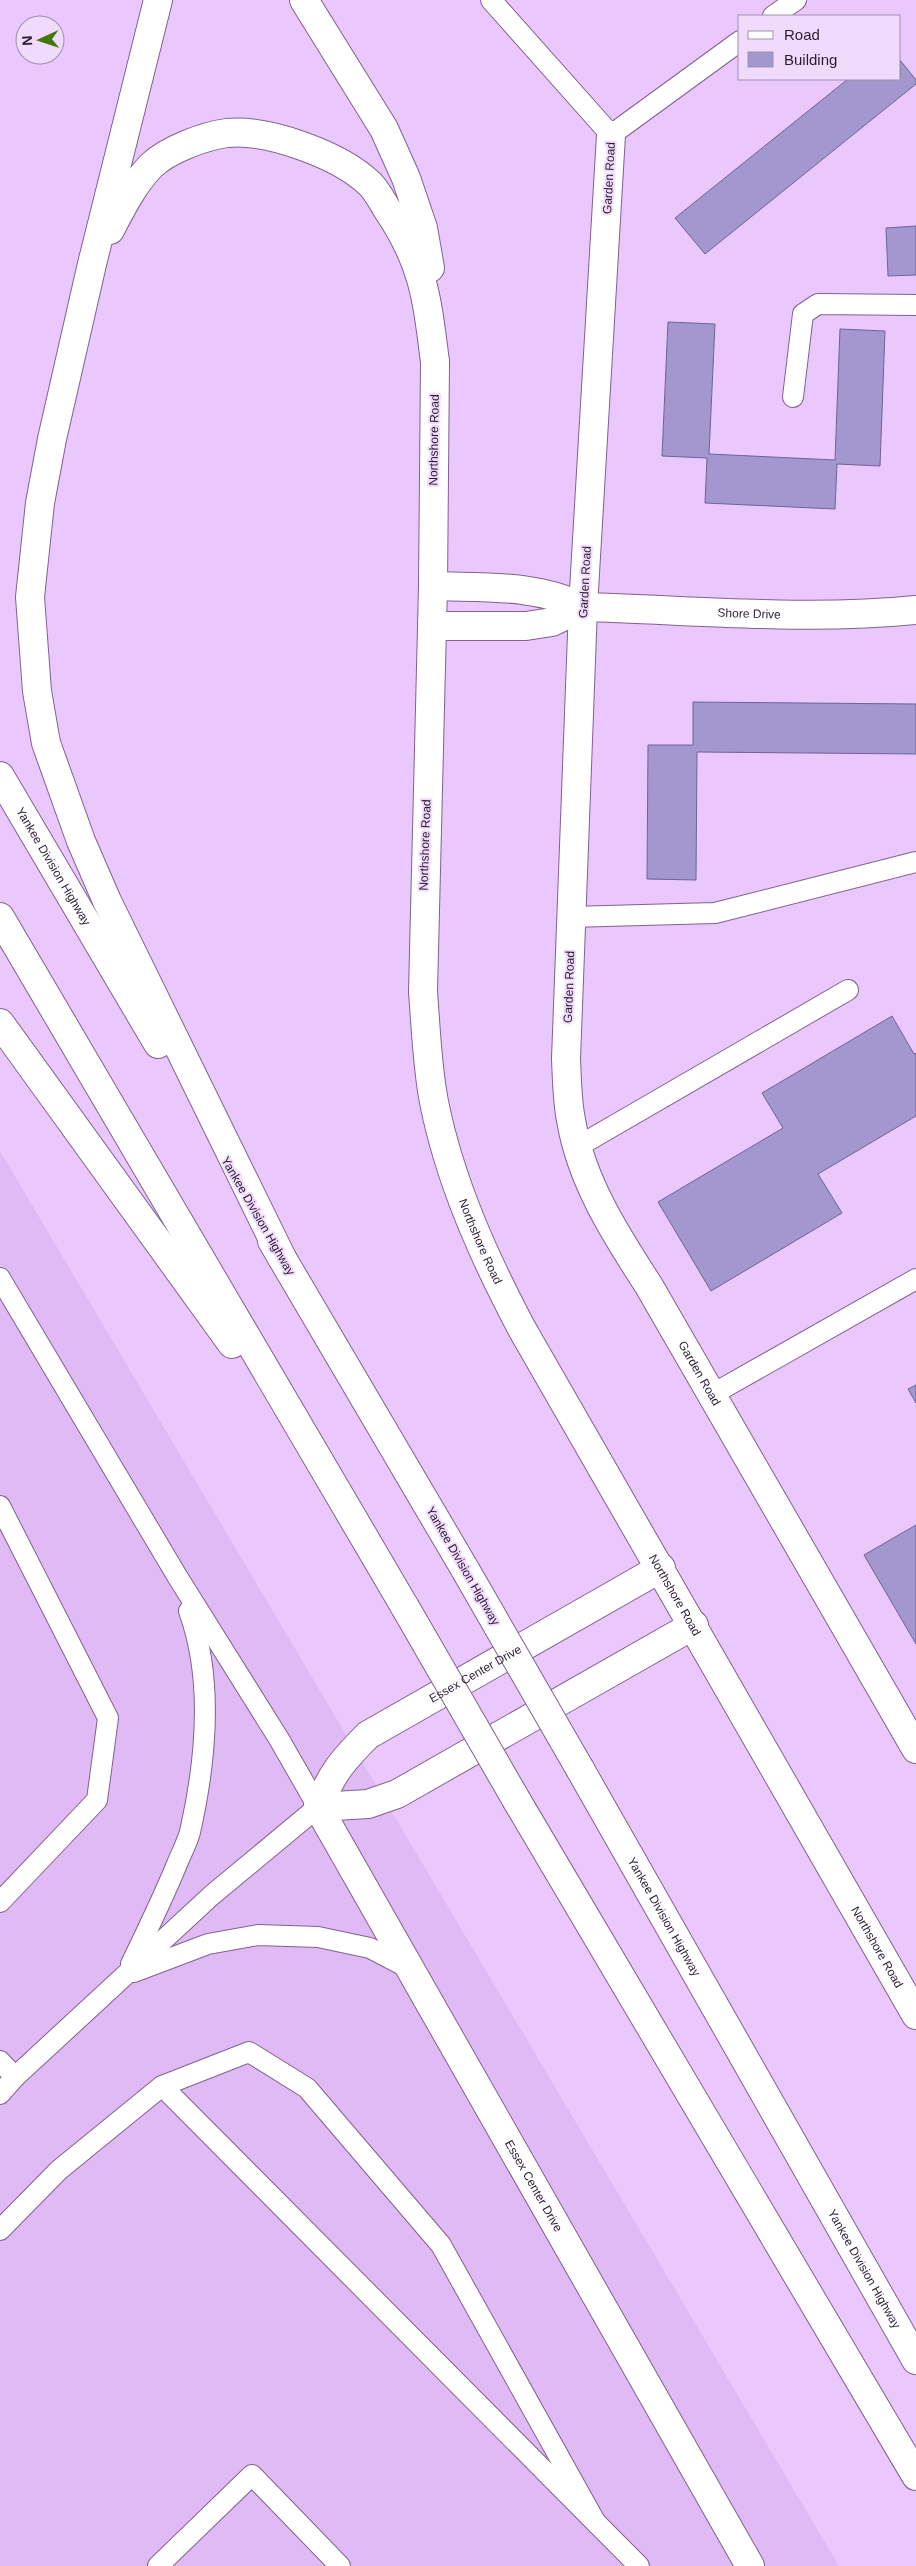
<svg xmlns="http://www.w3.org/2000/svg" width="916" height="2566" font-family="Arial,sans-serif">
<rect width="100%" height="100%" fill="#eac8fd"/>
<polygon fill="#e0baf5" points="0,1151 839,2566 0,2566"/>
<g fill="#a297ce" stroke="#6e6396">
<polygon points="900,60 916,80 916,84 705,254 675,218 848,79 900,79"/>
<polygon points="916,226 916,275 888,276 886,228"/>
<polygon points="668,322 715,324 709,454 835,460 840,329 885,331 880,466 837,464 835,509 705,503 707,458 662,456"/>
<polygon points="693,702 916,704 916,754 697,752 696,880 647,879 648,745 693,745"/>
<polygon points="892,1016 914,1054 916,1053 916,1116 818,1174 842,1213 711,1291 658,1202 783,1128 762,1093"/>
<polygon points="916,1385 916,1403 908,1389"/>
<polygon points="916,1525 916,1644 864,1555"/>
</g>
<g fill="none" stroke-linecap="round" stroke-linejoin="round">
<g stroke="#806190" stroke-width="22">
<g id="service">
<polyline points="491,0 611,135 740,41"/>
<polyline points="773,16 796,0"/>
<polyline points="793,397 803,314 818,304 916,305"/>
<polyline points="570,917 715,913 916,862"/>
<polyline points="577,1147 848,990"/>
<polyline points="0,1278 177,1576 279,1739 318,1807 212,1895 15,2077 0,2094"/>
<polyline points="711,1395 916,1279"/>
<polyline points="0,1506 108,1718 97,1800 0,1902"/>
<path d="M 131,1964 C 147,1931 163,1898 177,1864 C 181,1854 187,1843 190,1832 C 206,1761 214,1680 189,1611"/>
<polyline points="134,1972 208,1944 258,1935 318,1937 370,1948 410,1969"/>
<polyline points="0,2061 15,2077"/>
<polyline points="162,2086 639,2566"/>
<polyline points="0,2230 59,2170 162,2086 249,2052 307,2088 441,2245 596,2523"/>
<polyline points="158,2566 252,2475 340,2566"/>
</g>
</g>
<g stroke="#806190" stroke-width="30">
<g id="minor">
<path id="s1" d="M 611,135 L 583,607 L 566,1059 C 567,1079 567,1100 571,1120 C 581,1181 616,1235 649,1286 L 916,1749"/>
<path id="s2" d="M 433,586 C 485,588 535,584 583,607 C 692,610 807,621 916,610"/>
<polyline points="432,626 526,626 552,622 583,607"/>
<path id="s3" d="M 318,1807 L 750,2566"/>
<path id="s4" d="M 318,1807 C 332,1773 342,1761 368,1735 L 661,1568"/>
<polyline points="318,1807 368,1804 397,1794 694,1625"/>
</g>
</g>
<g stroke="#806190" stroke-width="30">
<g id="tertiary">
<path id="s5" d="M 435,362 L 433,586 L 423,992 C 426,1029 427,1066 434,1102 C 450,1182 484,1257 522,1329 L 916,2015"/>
</g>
</g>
<g stroke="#806190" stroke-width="30">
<g id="motorway">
<polyline points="158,0 92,264 52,439 40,503 30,597 37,691 46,743 81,841 107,901 282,1258"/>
<polyline points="304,0 384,129 406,178 423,228 430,268"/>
<path d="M 110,230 C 121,209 134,183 151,166 C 167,150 204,136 227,133 C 268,129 340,155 370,184 C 377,191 382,201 387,209 C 424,263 427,299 435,362"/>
<path id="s6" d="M 0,776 L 158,1044"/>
<polyline points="0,917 405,1607"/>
<polyline points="0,1023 232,1344"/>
<polyline points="272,1241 466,1571"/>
<path id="s7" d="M 580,1769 L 916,2360"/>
<polyline points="517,1801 916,2476"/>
</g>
</g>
<use href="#service" stroke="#fff" stroke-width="20"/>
<use href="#minor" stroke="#fff" stroke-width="28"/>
<use href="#tertiary" stroke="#fff" stroke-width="28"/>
<use href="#motorway" stroke="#fff" stroke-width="28"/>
<g stroke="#806190" stroke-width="30" stroke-linecap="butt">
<g id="motorway-bridge">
<polyline points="466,1571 580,1769"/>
<polyline points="405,1607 517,1801"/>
</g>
</g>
<use href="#motorway-bridge" stroke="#fff" stroke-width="28"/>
</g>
<g text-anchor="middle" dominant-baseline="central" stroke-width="4" stroke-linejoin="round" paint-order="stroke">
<g font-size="12" fill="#2a1d31" stroke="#f0dbfc">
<text transform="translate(609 178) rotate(-87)">Garden Road</text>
<text transform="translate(434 440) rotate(-89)">Northshore Road</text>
<text transform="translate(585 582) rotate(-87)">Garden Road</text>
<text stroke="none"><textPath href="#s2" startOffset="319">Shore Drive</textPath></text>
<text transform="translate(425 845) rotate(-88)">Northshore Road</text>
<text stroke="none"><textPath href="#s6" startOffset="105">Yankee Division Highway</textPath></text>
<text transform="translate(569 987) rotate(-88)">Garden Road</text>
<text transform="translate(258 1216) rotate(60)">Yankee Division Highway</text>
<text stroke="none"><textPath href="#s5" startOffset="888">Northshore Road</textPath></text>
<text stroke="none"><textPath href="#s1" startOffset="1272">Garden Road</textPath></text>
<text transform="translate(463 1566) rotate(60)">Yankee Division Highway</text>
<text stroke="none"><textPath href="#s5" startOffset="1292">Northshore Road</textPath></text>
<text stroke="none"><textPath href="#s4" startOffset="212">Essex Center Drive</textPath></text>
<text stroke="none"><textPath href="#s7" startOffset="170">Yankee Division Highway</textPath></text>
<text stroke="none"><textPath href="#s5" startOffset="1698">Northshore Road</textPath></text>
<text stroke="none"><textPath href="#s3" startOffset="436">Essex Center Drive</textPath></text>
<text stroke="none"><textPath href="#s7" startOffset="575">Yankee Division Highway</textPath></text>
</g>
</g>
<rect x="738" y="15" width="162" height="65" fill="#f0dbfc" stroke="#a18fab"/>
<rect x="748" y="31" width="25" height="8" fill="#ffffff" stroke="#a18fab"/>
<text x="784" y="40" font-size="15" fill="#2a1d31">Road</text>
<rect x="748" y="52" width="25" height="15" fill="#a297ce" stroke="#a18fab"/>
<text x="784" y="65" font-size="15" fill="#2a1d31">Building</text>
<g transform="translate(40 40) rotate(267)"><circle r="24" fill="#f0dbfc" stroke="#a18fab"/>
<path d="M0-4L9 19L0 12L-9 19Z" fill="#427807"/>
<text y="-8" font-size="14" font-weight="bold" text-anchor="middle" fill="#2a1d31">N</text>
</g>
</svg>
